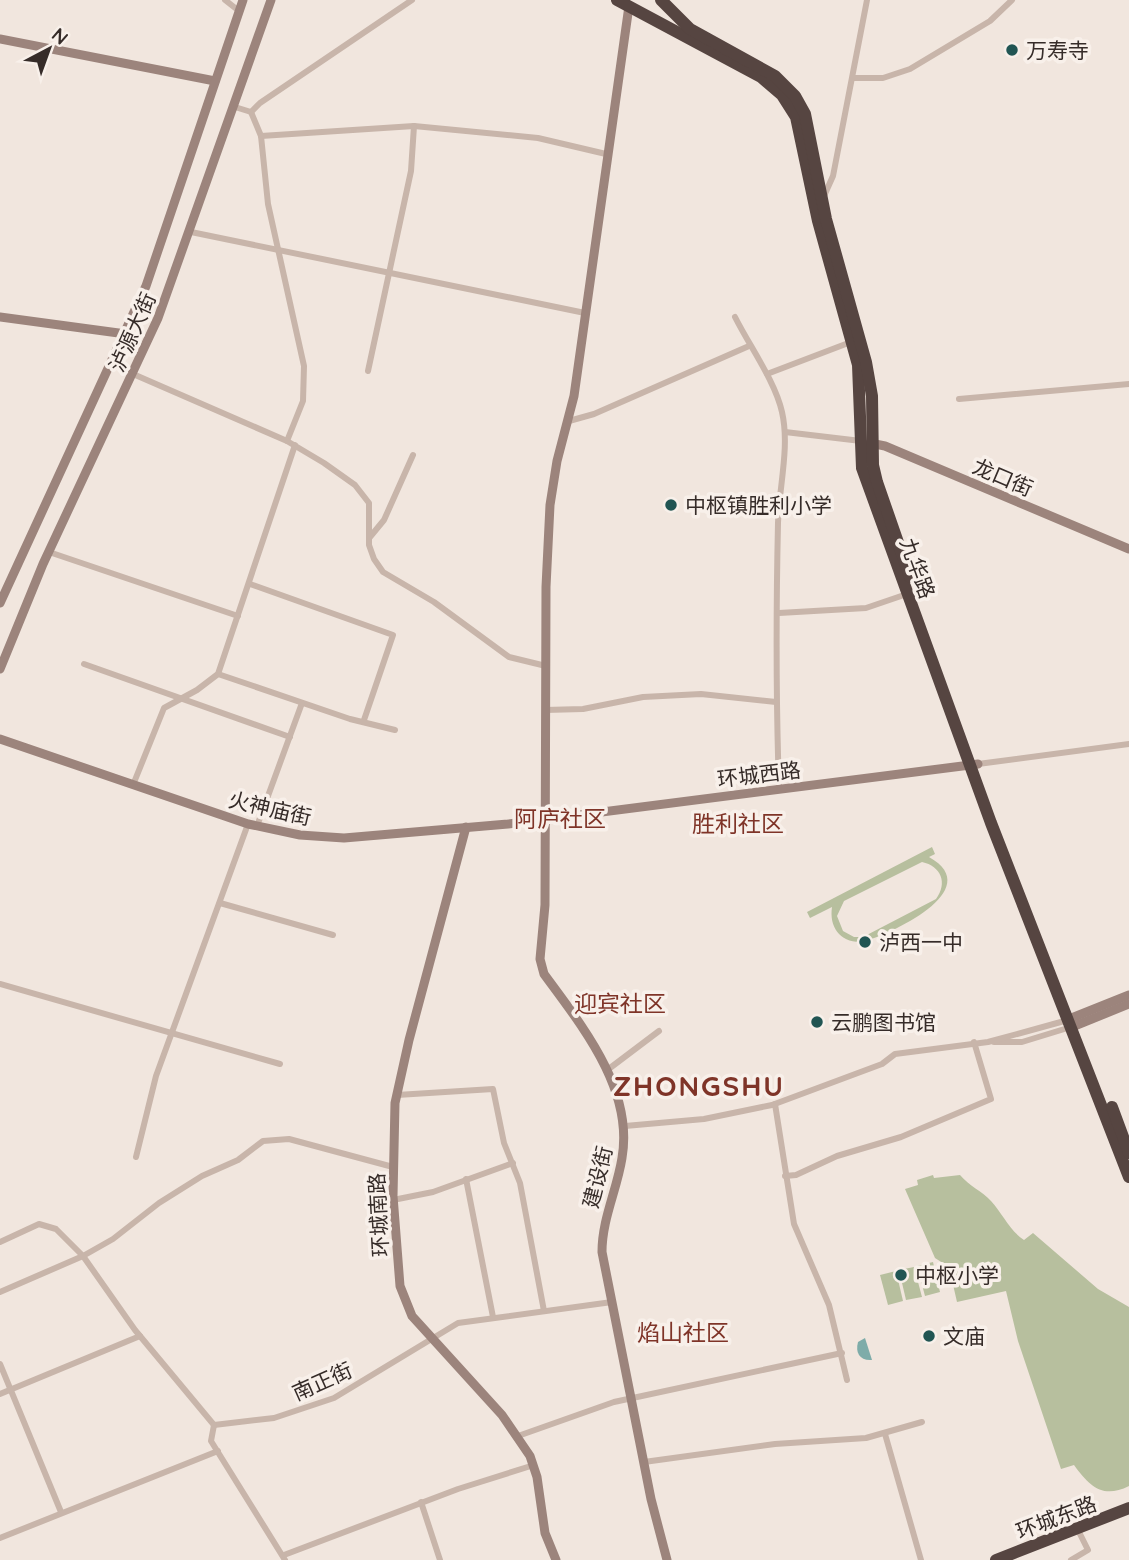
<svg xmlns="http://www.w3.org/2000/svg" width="1129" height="1560" font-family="Quicksand,'Noto Sans SC',sans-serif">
<rect width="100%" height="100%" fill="#f1e6de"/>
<g fill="#b7bf9e" fill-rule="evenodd">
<path d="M 932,847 L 935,854 L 929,857 C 988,890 889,935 862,942 C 840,943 829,927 832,907 L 810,918 L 807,912 ZM 922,862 C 941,866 948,883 936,899 L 863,937 L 854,937 L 843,931 L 837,916 L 844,901 Z"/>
<path d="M 933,1175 L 934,1178 L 960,1175 C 969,1186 982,1191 991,1201 C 1003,1214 1009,1230 1024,1240 L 1033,1233 L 1098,1289 L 1129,1307 L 1129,1486 C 1103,1499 1090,1487 1074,1465 L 1061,1469 L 1018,1341 L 1006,1291 L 957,1302 L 949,1267 L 935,1258 L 905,1189 L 918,1185 L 917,1180 Z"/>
<polygon points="933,1262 940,1292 925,1296 917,1266"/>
<polygon points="914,1267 922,1297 906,1300 899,1270"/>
<polygon points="896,1271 903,1301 888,1305 880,1275"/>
</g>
<path fill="#7eaca9" d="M 865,1338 L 872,1360 C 860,1361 855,1353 858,1342 Z"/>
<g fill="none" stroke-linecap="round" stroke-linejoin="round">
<g stroke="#c8b5aa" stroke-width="6">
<polyline points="225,0 239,11"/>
<polyline points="853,78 883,78 910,69 990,21 1012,0"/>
<polyline points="235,107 251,112"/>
<polyline points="251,112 261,136 268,204 304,366 303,401 287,441"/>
<polyline points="251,112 260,103 412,0"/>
<polyline points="261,136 414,126 538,138 606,154"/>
<polyline points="824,196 833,176 867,0"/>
<polyline points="191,232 585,313"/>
<path d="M 735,317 C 750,347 775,381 782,412 C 790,447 779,487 778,523 C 776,612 776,701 779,789"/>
<polyline points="368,371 411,171 414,126"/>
<polyline points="133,374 287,441 324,463 355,485 369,503 369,545 374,559 383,572 434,602 509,657 546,666"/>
<polyline points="767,374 851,342"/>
<polyline points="959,399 1129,384"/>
<polyline points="569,421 594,414 749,346"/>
<polyline points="785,432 861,441"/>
<polyline points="370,537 384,520 413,455"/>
<polyline points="49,552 238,616"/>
<polyline points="250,584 393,635 364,720"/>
<polyline points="779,613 866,608 907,594"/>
<polyline points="84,664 290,737"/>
<polyline points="218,674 350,719 395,730"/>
<polyline points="545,710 583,709 643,697 701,694 776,702"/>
<polyline points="978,764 1129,744"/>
<polyline points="133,785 164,708 197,690 218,674 295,445"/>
<polyline points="257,826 302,703"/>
<polyline points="220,903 333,935"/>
<polyline points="0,984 280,1064"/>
<polyline points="994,1042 1022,1042 1071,1027"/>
<polyline points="606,1071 659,1031"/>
<polyline points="397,1095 493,1089 504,1143 520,1183 544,1311"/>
<polyline points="775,1104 794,1224 829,1305 847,1380"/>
<polyline points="625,1126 704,1119 772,1105 882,1064 895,1054 988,1042 1068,1020"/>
<polyline points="136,1157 156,1076 248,824"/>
<polyline points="785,1176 796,1175 837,1156 901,1137 991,1099 974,1042"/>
<polyline points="466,1179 493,1317"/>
<polyline points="393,1200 433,1192 513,1163"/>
<polyline points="0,1242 39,1224 56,1229 83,1256 135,1330 214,1425"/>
<polyline points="0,1292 83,1256 113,1239 159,1203 202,1176 238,1160 263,1141 289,1139 393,1167"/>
<polyline points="0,1364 61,1512"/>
<polyline points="0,1394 140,1336"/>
<polyline points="214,1425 274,1418 334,1398 458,1323 612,1302"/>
<polyline points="214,1425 211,1441 285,1560"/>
<polyline points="885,1434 921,1560"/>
<polyline points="518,1436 614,1402 842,1353"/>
<polyline points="644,1462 775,1444 866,1438 922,1422"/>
<polyline points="421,1502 440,1560"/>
<polyline points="0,1538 218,1451"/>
<polyline points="284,1555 458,1489 534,1465"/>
<polyline points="1071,1560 1088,1550 1078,1530"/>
</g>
<g stroke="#9c847c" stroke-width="9">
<path d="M 629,6 L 574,396 L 557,461 L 550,505 L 546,587 L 545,905 L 540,959 L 544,974 C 582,1026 634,1089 622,1158 C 617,1190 602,1219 602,1252 L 651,1499 L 667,1560"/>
<polyline points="0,39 215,81"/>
<polyline points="0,317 126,334"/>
<polyline points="870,443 885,446 1129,549"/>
<polyline points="0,603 146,286 243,0"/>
<polyline points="0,669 43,564 158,318 271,0"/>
<polyline points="0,739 248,824 300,835 344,838 508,824 978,764"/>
<polyline points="466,827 409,1040 395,1103 393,1196 400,1286 412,1316 502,1415 530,1456 537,1477 545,1533 556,1560"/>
<polyline points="1069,1019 1129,995"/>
<polyline points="1072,1027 1129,1004"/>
</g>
<g stroke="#564541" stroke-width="12">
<polyline points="617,0 761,77 782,95 796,117 818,221 858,365 862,468 991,823 1129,1177"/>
<polyline points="661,0 690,29 775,76 795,96 805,114 826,219 866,362 872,396 873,465 877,482 910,577"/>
<polyline points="1112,1107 1129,1153"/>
<polyline points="996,1560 1129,1508"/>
</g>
</g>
<g fill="#215553" stroke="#f8f0ea" stroke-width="2.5">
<circle cx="1012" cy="50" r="7"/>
<circle cx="671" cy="505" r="7"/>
<circle cx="865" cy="942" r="7"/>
<circle cx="817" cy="1022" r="7"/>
<circle cx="901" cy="1275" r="7"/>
<circle cx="929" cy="1336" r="7"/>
</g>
<g text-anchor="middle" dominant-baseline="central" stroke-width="7" stroke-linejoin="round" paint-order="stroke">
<g font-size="21" fill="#362c29" stroke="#f8f0ea" text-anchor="start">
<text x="1026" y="50">万寿寺</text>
<text x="685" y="505">中枢镇胜利小学</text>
<text x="879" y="942">泸西一中</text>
<text x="831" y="1022">云鹏图书馆</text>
<text x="915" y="1275">中枢小学</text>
<text x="943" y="1336">文庙</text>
</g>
<g font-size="21" fill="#362c29" stroke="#f8f0ea">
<text transform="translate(132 332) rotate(-66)">泸源大街</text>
<text transform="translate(1003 477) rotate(23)">龙口街</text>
<text transform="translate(918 568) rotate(70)">九华路</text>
<text transform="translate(759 774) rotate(-7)">环城西路</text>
<text transform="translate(270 808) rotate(13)">火神庙街</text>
<text transform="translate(597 1177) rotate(-76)">建设街</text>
<text transform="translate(378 1215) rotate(-93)">环城南路</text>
<text transform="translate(322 1381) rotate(-24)">南正街</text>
<text transform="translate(1056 1517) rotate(-21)">环城东路</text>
</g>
<g font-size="23" fill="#7f3428" stroke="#f8f0ea">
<text x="560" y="818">阿庐社区</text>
<text x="738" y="823">胜利社区</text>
<text x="620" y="1003">迎宾社区</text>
<text x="683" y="1332">焰山社区</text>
</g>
<g font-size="28" font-weight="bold" letter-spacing="2" fill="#7f3428" stroke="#f8f0ea">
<text x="699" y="1085">ZHONGSHU</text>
</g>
</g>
<g transform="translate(49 49) rotate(41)" stroke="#f8f0ea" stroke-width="5" paint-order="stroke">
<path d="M0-5L12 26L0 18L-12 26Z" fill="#362c29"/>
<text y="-10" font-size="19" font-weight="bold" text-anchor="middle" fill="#362c29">N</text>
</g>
</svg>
